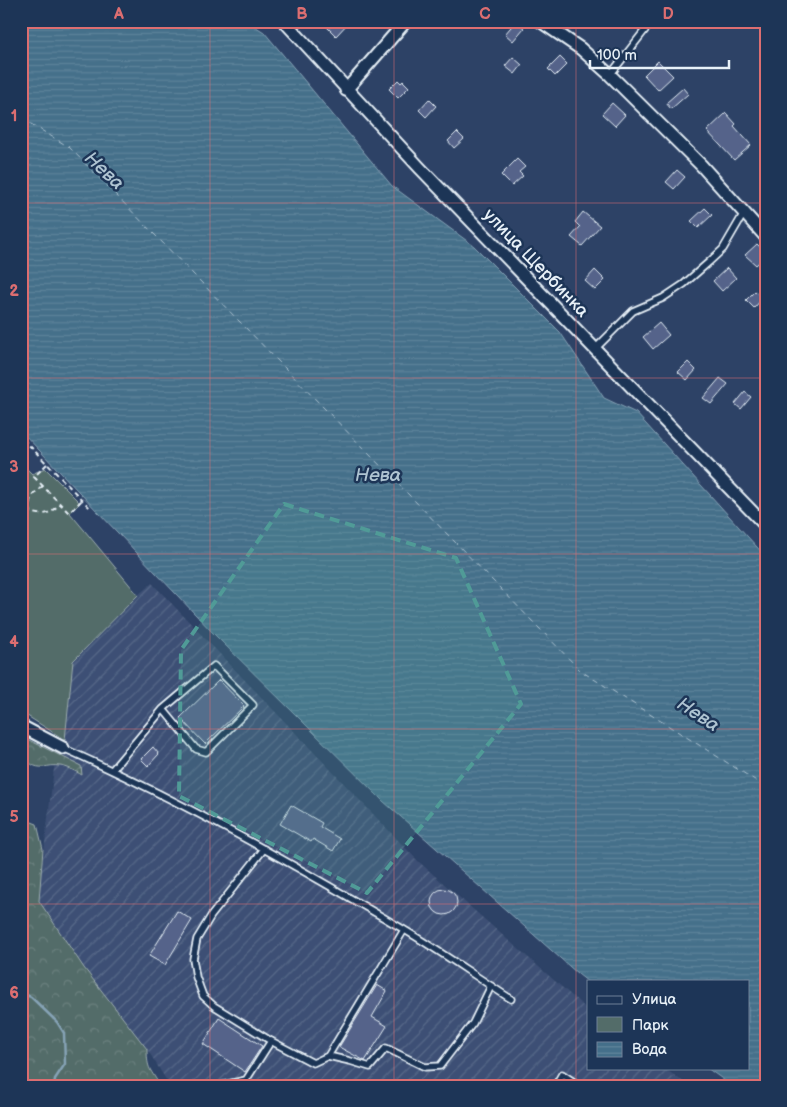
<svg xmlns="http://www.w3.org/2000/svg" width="787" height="1107" font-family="'Balsamiq Sans',sans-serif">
<defs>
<pattern id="industrial-furrows" width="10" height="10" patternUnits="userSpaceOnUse" patternTransform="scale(1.25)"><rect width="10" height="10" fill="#3c4f74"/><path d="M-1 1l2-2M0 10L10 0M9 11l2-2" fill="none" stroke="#586989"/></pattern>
<pattern id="forest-crowns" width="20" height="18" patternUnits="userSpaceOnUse" patternTransform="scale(1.25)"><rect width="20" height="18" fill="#536c69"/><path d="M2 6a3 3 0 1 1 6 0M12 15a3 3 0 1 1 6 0" fill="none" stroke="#6c817f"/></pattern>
<pattern id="water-rules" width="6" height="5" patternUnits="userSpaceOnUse" patternTransform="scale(1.25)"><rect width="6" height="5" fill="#446f8a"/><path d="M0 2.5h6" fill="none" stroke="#5f849b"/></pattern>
</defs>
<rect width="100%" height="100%" fill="#2d4266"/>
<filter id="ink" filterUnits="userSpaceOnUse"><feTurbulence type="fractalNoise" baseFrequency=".02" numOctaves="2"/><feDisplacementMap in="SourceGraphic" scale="10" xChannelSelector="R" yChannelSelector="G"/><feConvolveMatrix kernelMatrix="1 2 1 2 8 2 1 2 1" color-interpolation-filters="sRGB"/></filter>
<g filter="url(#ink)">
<polygon fill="url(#industrial-furrows)" points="152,583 418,861 588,1010 588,1068 664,1068 689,1086 170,1086 147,1049 84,968 38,900 55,760 63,748 65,740 73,661 138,595"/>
<g fill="url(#forest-crowns)" stroke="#9eaeb0">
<path d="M 21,736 L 81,766 L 82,775 C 75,771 68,767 60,766 C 53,765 49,766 44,767 C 25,769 21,749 21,736 Z"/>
<path d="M 29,821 L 37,824 L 43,849 L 39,901 L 84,968 L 147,1049 C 147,1071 151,1069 160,1086 L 21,1086 L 21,822 Z"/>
</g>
<polygon fill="#536c69" stroke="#9eaeb0" points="21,463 32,474 45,468 80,503 70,513 138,595 73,661 65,740 21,712"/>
<polygon fill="url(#water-rules)" stroke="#86a3b6" points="21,21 247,21 264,32 392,186 474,246 560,332 604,398 636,413 766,557 766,1086 732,1086 707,1068 748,1068 748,981 588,982 578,974 383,801 215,635 21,431"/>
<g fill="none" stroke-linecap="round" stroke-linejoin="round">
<polyline stroke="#86a3b6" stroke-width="2.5" points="21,993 31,997 57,1022 64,1033 65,1064 55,1079 54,1086"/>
<polyline stroke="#afc4d2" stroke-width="1" stroke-dasharray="6 5" stroke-linecap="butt" points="21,118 69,147 581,671 766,787"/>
</g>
<g fill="#54648a" stroke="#e8f1f8">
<polygon points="321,21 350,21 336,36"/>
<polygon points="516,21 524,28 513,41 505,34"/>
<polygon points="513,57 522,65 515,74 505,66"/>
<polygon points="560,57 567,64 555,76 548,69"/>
<polygon points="658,61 673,76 658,90 644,75"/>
<polygon points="398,80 401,83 403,81 409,87 398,98 389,89"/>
<polygon points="683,88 688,94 671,109 666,103"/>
<polygon points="429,99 436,106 426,117 419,110"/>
<polygon points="612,103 625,115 615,126 602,114"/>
<polygon points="726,113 736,124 734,126 751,145 734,160 707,131"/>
<polygon points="457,132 464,139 454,148 448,141"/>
<polygon points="517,159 525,167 519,172 523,176 512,186 501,175"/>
<polygon points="677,170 685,177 674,189 666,182"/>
<polygon points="705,208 712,215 698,228 691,221"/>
<polygon points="583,212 600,226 582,246 571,237 580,227 575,222"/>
<polygon points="757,244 766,253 766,256 756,265 745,255"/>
<polygon points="727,268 736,278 722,291 713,281"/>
<polygon points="595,270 605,280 595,290 585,281"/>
<polygon points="755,291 763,298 754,308 746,300"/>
<polygon points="659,323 669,335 653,349 643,337"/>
<polygon points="688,362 696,370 687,380 678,372"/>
<polygon points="720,378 728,384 711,404 703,398"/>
<polygon points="745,392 751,397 741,409 735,404"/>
<polygon points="219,680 244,706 205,744 180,718"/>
<polygon points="153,747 159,754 148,766 141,759"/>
<polygon points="291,805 322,823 320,827 340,839 333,851 313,839 311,842 280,824"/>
<circle cx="444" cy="902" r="13"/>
<polygon points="177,911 192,920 165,965 149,956"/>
<polygon points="377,985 387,991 372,1017 387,1026 365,1061 339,1047"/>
<polygon points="219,1018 262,1046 245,1072 203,1044"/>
</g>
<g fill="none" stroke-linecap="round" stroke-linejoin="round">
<g stroke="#e8f1f8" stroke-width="9">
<g id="service">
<polyline points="610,75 652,21"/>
<polyline points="595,349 633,311 663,298 684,284 709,262 723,249 744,213"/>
<path d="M 63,748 C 180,800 293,864 403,929 C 440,951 475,976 511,999"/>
<polyline points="112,770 163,709 214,666 253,705 206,752 196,749 163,709"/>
<polyline points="271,1041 313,1063 328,1056 404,930"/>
<polyline points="328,1056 350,1061 370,1067 386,1048 425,1067 440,1066 473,1023 491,986"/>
<polyline points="219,1086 246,1080 271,1041 214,1006 203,996 196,977 193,959 197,939 211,916 264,849"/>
<polyline points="555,1086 562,1074 580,1086"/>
</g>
</g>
<g stroke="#e8f1f8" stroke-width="15">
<g id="minor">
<polyline points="284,21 420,168 766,526"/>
<polyline points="540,21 581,49 610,75 701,165 766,237"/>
<polyline points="346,90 406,21"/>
<polyline points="21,726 63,748"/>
</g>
</g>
<g stroke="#e8f1f8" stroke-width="2" stroke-dasharray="5 4" stroke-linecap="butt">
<polyline points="23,439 91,509"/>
<polyline points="47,464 34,477 69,513 82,500"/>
<path d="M 43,486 C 34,493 26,499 31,512 C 44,517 50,513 60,504"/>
<polyline points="21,520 31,512"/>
</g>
<use href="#service" stroke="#1d3557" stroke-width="5.5"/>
<use href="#minor" stroke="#1d3557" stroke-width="11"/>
</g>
</g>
<path fill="#509b97" fill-opacity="0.2" stroke="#509b97" stroke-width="4" stroke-dasharray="10 6" stroke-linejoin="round" d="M 284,504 L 456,558 L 521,704 L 367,893 L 179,796 L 181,650 Z"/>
<path fill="none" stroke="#dc6e71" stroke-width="1" stroke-opacity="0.55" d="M 210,21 L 210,1086M 394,21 L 394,1086M 576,21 L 576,1086M 21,203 L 766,203M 21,378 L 766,378M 21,554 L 766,554M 21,729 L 766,729M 21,904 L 766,904"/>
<g text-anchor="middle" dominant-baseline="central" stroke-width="5" stroke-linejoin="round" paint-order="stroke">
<g font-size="18" fill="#e8f1f8" stroke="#1d3557">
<text transform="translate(536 263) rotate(46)">улица Щербинка</text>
</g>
<g font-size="19" font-style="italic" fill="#afc4d2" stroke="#1d3557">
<text transform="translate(104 171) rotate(43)">Нева</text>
<text x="378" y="475">Нева</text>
<text transform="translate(698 715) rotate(33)">Нева</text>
</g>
</g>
<rect width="787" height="1107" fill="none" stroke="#1d3557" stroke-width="55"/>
<rect x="587" y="980" width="162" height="90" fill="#1d3557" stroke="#6e8097"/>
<rect x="597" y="996" width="25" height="8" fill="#1d3557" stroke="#6e8097"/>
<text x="632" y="1004" font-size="15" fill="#e8f1f8">Улица</text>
<rect x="597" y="1017" width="25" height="15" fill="#536c69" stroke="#6e8097"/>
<text x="632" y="1030" font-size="15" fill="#e8f1f8">Парк</text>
<rect x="597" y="1042" width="25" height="15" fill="url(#water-rules)" stroke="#6e8097"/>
<text x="632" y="1054" font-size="15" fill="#e8f1f8">Вода</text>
<path d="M590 60v8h139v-8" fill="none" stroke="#e8f1f8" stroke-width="2.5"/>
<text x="597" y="60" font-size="15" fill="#e8f1f8" stroke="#1d3557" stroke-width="4" paint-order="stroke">100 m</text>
<rect x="28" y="28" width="732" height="1052" fill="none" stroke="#dc6e71" stroke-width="2"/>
<g font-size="16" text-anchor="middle" font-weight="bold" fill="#dc6e71">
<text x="119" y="19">A</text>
<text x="302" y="19">B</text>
<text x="485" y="19">C</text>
<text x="668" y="19">D</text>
<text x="14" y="121">1</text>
<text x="14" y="296">2</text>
<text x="14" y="472">3</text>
<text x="14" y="647">4</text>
<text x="14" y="822">5</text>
<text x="14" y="998">6</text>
</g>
</svg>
